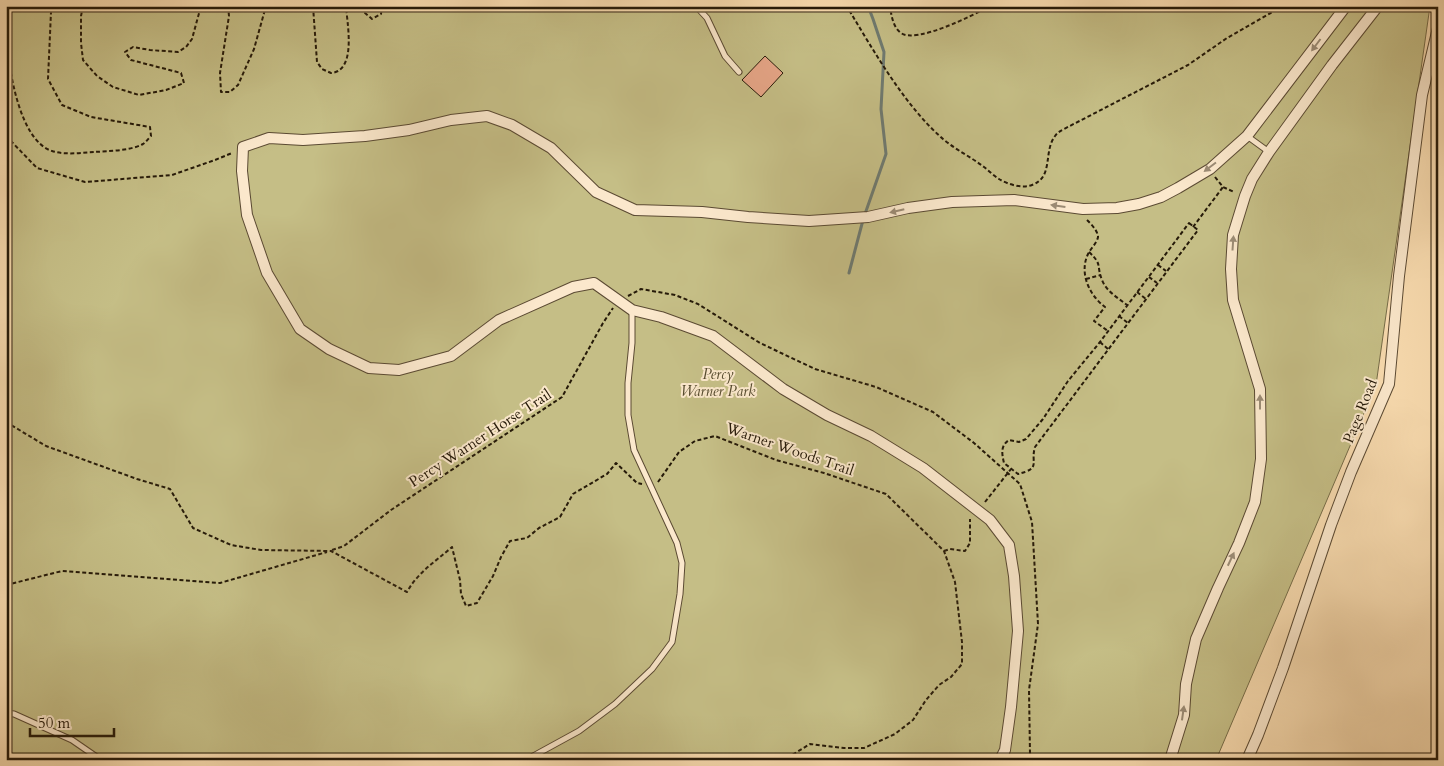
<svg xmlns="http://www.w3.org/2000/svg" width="1444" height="766" font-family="Cardo,serif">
<rect width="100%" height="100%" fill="#f9dcb0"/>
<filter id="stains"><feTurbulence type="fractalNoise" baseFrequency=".004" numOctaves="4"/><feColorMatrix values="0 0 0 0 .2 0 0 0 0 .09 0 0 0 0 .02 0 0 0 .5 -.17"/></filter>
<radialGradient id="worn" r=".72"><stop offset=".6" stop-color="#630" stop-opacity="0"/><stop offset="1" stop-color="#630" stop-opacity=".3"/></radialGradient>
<polygon fill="#c5be86" stroke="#766c48" points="6,6 1430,6 1376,385 1216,760 6,760"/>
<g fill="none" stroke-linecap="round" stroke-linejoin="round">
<g stroke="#6f7a70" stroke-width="3">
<polyline points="865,214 886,154 881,109 884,52 873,19 868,6"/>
<polyline points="849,273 863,220"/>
</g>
</g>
<polygon fill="#e7a688" stroke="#261a09" points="765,56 783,73 761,97 742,80"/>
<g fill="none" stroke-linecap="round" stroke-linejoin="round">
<g stroke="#5b4a33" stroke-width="7">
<g id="lane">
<polyline points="696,6 707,18 725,56 739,72"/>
<polyline points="1247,136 1269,152"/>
<polyline points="6,713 14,714 72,740 101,760"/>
<polyline points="526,760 579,731 615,704 652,669 672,642 680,594 682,563 677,543 634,450 628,415 628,383 632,343 632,310"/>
</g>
</g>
<g stroke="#5b4a33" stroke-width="12">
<g id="street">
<polyline points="1000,760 1005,750 1011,707 1018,631 1014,576 1009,545 990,520 923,468 871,436 827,415 783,389 713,336 661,317 632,310 594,283 573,287 499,320 451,356 399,370 369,368 329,349 300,329 267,273 247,215 242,171 243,147 269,138 303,140 365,136 409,130 451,120 487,116 512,125 551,148 596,192 635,210 702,212 748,217 809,221 868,217 908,208 952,202 1014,200 1083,209 1117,208 1139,204 1161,197 1178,188 1210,169 1247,136 1346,6"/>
<polyline points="1170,760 1184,715 1186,684 1196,639 1218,588 1239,543 1255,502 1261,459 1260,389 1233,300 1231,269 1233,235 1245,196 1252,179 1269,152 1332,65 1378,6"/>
<polyline points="1247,760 1258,735 1283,668 1331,525 1351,472 1389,384 1399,276 1422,95 1438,28"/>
</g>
</g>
<g stroke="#261a09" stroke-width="2" stroke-dasharray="4 2.5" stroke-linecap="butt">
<polyline points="83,6 81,16 81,43 83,60 97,76 113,87 139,95 166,90 184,83 181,73 131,60 125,52 133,47 150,50 178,52 186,47 192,39 201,6"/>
<polyline points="228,6 229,16 220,73 221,92 230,92 238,85 254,49 266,6"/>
<path d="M 313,6 L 317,62 L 322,69 L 331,73 C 333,73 336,72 338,71 C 355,61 347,22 346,6"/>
<polyline points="366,6 365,13 372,19 381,14 382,6"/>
<polyline points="786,6 804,7 823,6"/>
<path d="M 845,6 L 849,10 C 875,53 905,106 943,139 C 956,150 971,157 984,167 C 989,171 994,176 999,179 C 1007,184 1022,189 1032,185 C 1054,177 1043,152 1055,136 C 1057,133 1060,131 1064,129 L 1188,65 L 1227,38 L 1283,6"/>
<path d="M 887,6 L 890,8 C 892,17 893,27 901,33 C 916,44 974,15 990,6"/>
<path d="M 6,8 C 8,19 6,31 7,42 C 9,71 20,141 52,151 C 65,155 80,153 94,152 C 108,151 130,151 143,144 C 146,142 148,139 151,136 L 150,127 L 91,117 L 62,105 L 48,79 L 51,12 L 54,6"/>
<polyline points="6,136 37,168 85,182 172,175 215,160 232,153"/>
<polyline points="1215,177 1223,187 1234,192"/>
<path d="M 1087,220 C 1091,224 1098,231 1098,237 C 1097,243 1091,248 1088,254 C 1079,273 1089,295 1105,307 L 1094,321 L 1108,331"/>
<path d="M 1189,223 L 1198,230 L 1035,447 C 1030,463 1042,468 1018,474 L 1004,463 C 1002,454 1000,446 1009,440 L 1019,442 L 1026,439 L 1043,419 L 1068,381 L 1100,342 Z"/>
<polyline points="1193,227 1223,187"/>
<path d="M 1089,252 C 1103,265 1096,265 1102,280 C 1106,291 1118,298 1127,305"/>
<polyline points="1158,265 1166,271"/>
<polyline points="1149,277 1157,283"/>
<polyline points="1086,279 1101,275"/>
<polyline points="1137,292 1146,299"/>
<polyline points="628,296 641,289 675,295 698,304 760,343 815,369 876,387 933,412 974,443 1020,484 1032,522 1038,624 1029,690 1030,754 1028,760"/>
<polyline points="1119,316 1128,323"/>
<polyline points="1100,342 1108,349"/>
<path d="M 6,422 L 46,446 L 137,479 L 170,489 L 193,528 L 231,545 L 261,550 L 331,551 L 407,592 C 418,572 435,562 452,547 L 460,580 L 461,594 L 466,606 L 477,603 L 493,576 L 501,557 L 510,541 L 527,538 L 539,528 L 560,517 L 573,494 L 607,474 L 616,463 L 637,483 L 642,484"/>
<polyline points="658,482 679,452 695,441 715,436 776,460 824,473 886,494 944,551 955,582 962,642 962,664 951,677 939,685 926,700 913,720 895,734 864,748 844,748 810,744 784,760"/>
<polyline points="985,502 1011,469"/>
<polyline points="332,550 344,546 391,510 562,397 603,323 613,308"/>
<polyline points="944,551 950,549 965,551 970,543 970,519"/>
<polyline points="6,585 62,571 220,583 327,552"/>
<polyline points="677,760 681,756 696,760"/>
</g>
<use href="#lane" stroke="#fbe8cc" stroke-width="5"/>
<use href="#street" stroke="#fbe8cc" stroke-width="10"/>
</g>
<defs><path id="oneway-solid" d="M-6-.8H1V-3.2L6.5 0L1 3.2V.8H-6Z" transform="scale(1.25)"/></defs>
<g fill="#9b8b74">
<use href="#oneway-solid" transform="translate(1316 45) rotate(127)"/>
<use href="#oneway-solid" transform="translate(1210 167) rotate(143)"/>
<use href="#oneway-solid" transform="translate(1058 206) rotate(-172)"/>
<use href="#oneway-solid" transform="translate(897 211) rotate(167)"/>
<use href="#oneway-solid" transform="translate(1233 243) rotate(-86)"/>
<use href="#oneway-solid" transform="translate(1260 402) rotate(-90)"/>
<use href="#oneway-solid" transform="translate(1231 559) rotate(-65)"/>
<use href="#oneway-solid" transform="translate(1183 713) rotate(-82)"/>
</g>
<g text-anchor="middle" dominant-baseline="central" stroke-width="4" stroke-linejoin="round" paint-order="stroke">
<g font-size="15" font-style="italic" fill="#564b2e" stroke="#fbe8cc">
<text x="718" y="374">Percy<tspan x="718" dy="17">Warner Park</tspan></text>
</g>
<g font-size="15" fill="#261a09" stroke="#fbe8cc">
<text transform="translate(1360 411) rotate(-68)">Page Road</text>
<text transform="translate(480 438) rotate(-33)">Percy Warner Horse Trail</text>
<text transform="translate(790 449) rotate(19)">Warner Woods Trail</text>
</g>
</g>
<rect width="1444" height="766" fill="none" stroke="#f9dcb0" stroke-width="25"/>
<rect x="8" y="8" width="1429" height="751" fill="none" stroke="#261a09" stroke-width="2.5"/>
<rect x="12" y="12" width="1419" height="741" fill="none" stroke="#261a09"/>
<path d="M30 728v8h84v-8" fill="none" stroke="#261a09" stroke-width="2.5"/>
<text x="38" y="728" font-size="15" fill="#261a09" stroke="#fbe8cc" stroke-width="4" paint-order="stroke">50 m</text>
<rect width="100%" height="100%" filter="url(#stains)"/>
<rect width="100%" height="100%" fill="url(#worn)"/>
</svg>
